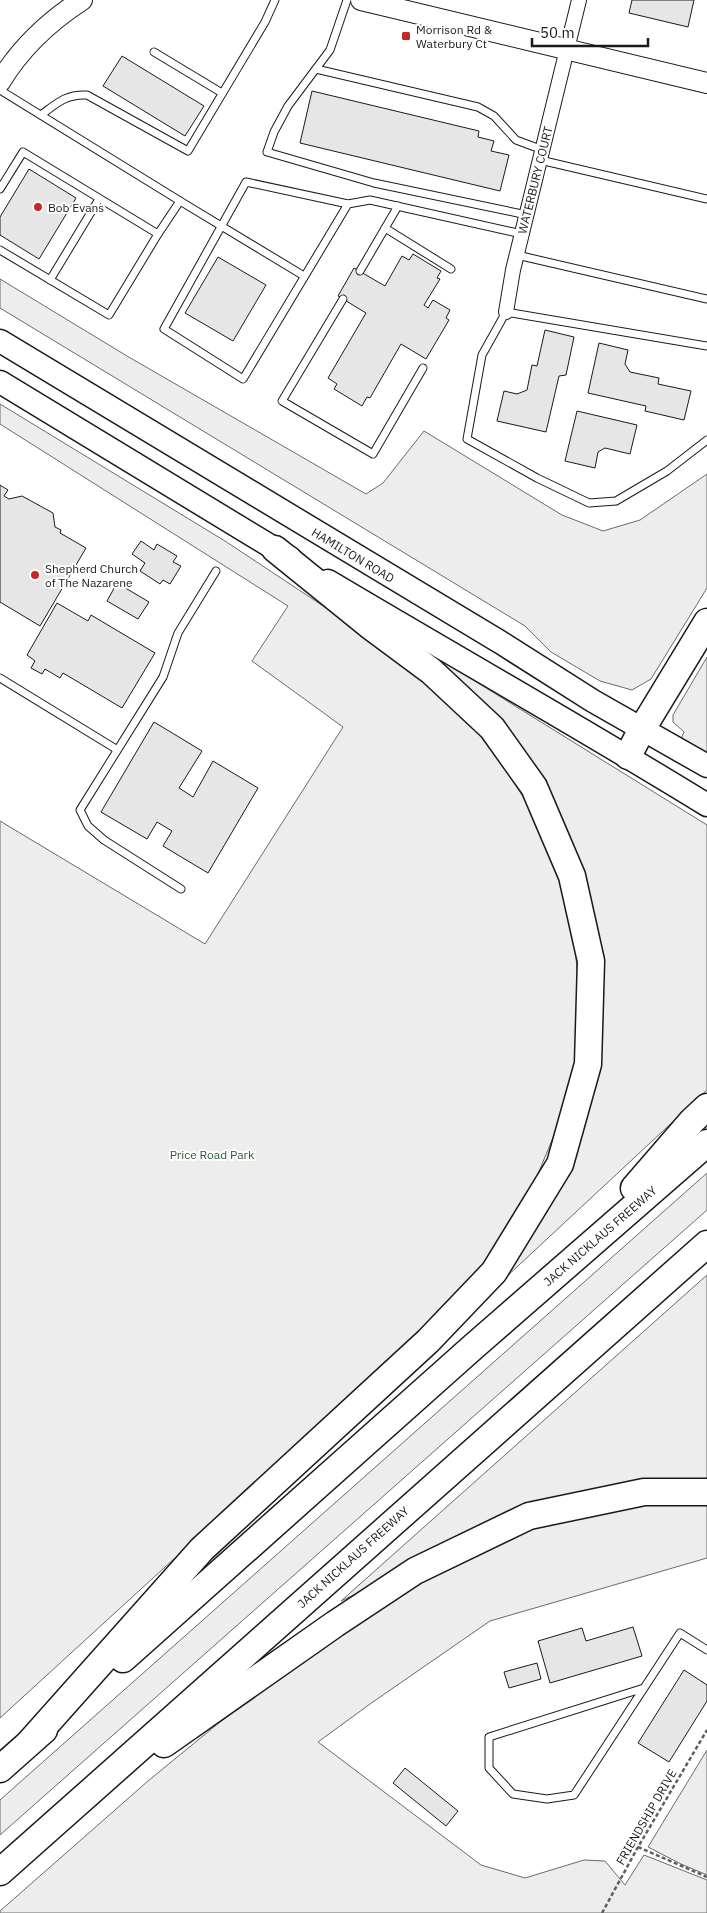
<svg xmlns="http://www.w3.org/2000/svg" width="707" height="1913" font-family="'IBM Plex Sans',sans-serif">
<rect width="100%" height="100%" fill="#fff"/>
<g fill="#ededed" stroke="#6a6a6a">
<polygon points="0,279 127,356 366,494 383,483 424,431 562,515 603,531 640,520 707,474 707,588 651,679 632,690 600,681 551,652 525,626 0,308"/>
<polygon points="0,404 225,541 364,633 450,703 494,751 529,806 556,863 574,932 580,1008 576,1059 555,1133 530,1193 476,1276 375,1375 0,1718 0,821 205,944 343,727 252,661 288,606 0,424"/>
<polygon points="707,657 707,753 681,739 684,732 673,722 673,715"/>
<polygon points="441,660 707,825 707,1090 504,1279 590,1095 568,847 437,666"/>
<polygon points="707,1173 707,1210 0,1835 0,1800"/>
<polygon points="707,1275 707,1483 522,1509 470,1530 430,1551 379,1583 341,1601"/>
<polygon points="707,1503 707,1558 490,1621 370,1704 318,1742 481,1865 525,1878 584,1860 605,1861 625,1885 644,1855 707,1880 707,1913 0,1913 0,1911 148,1781 220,1722 313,1653 402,1591 513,1534 565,1518 636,1505"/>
<polygon points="707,1750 707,1875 681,1864 648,1847"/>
</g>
<g fill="#e6e6e6" stroke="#1a1a1a">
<polygon points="632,0 694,0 688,27 629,13"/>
<polygon points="122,56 204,106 185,136 103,86"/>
<polygon points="312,91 479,131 478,137 494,141 491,151 509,155 500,191 300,143"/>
<polygon points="29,169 76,198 39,259 0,235 0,217"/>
<polygon points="413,254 441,271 437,278 440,279 424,305 428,308 433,300 450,310 446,318 449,320 426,359 401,344 370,398 367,397 362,406 334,389 337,384 328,378 366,313 338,296 354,268 385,286 402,256 409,260"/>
<polygon points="218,257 266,285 233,341 185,313"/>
<polygon points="545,330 574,337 566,375 559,376 546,432 497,421 504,391 517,394 527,390 532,365 537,366"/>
<polygon points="599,343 628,350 625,364 630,372 659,378 658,384 691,391 684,420 645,411 646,406 588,393"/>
<polygon points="577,411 637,425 630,454 605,448 598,452 595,468 565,461"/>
<polygon points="0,485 8,490 4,496 9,499 22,496 53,513 55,527 61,530 60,533 86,548 40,626 0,602"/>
<polygon points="141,541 154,550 157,544 177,556 173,562 181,566 170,584 163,580 160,584 140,571 145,563 132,554"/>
<polygon points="117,583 149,602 138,619 107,601"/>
<polygon points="57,603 88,621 91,615 155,653 122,708 63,673 60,678 45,669 42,674 31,668 35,661 27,655"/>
<polygon points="154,722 202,751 179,788 193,797 213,761 258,788 208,873 163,846 172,831 157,822 147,839 101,812"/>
<polygon points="633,1627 642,1656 550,1683 538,1641 582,1628 586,1641"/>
<polygon points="537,1663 541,1679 509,1688 504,1672"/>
<polygon points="684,1670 707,1685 707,1701 669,1762 638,1743"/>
<polygon points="405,1768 458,1811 446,1826 393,1783"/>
</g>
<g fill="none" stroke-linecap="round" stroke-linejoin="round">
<g stroke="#1a1a1a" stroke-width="9">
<g id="service">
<polyline points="347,0 330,50 288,106 274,132 267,152 374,183 527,215"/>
<polyline points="154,52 222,93"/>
<polyline points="316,69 478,107 494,116 516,140 543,150"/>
<polyline points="0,90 180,201 158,234 109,315 0,250"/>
<path d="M 41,115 C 57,103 66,94 87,95 L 188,151 L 265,22 L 275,0"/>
<polyline points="540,160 707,199"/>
<polyline points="0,189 23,152 158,234"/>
<polyline points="180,201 304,276"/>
<polyline points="348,204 243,379 164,329 246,182 348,204 370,200 522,234"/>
<polyline points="385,228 451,269"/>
<polyline points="517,255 707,299"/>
<polyline points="360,271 398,206"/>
<polyline points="50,280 99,199"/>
<polyline points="343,299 282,401 373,454 423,368"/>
<polyline points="707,346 506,312 482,355 467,439 537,478 589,503 616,501 667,471 707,440"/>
<polyline points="0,678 116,749"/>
<polyline points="181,889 104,840 88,826 80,810 163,677 178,633 216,571"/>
<polyline points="644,1688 489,1737 489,1768 513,1794 547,1799 574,1795 680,1633 707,1650"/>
</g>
</g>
<g stroke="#1a1a1a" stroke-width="16">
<polyline id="minor" points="506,312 513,270 579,0"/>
</g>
<g stroke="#1a1a1a" stroke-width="22">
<g id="secondary">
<polyline points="361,0 707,83"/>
<path d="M 0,82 C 21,47 48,22 82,0"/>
</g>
</g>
<g stroke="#1a1a1a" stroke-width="25">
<g id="primary">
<polyline points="0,341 500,642 593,701 707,766"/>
<polyline points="0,382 290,558"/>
<path d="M 328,581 C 454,656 582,728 707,805"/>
</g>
</g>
<g stroke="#1a1a1a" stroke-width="29">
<g id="motorway">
<polyline points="628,756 642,729 707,622"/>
<polyline points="634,1188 692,1121 707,1107"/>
<polyline points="123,1659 473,1347 707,1143"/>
<polyline points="31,1741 202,1549 428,1341 494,1272 560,1164 588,1064 591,961 572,876 534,787 492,728 431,671 369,625 275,549"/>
<polyline points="164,1744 335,1624 415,1571 529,1516 644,1492 707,1492"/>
<polyline points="0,1769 44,1730"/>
<polyline points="0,1872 707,1244"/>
</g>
</g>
<g stroke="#5f5f5f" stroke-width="2.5" stroke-dasharray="4 2.5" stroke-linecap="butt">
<polyline points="638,1847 707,1877"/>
<polyline points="602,1913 638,1847 707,1730"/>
</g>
<use href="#service" stroke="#fff" stroke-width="7"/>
<use href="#minor" stroke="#fff" stroke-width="14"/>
<use href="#secondary" stroke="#fff" stroke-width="20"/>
<use href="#primary" stroke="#fff" stroke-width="22"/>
<use href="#motorway" stroke="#fff" stroke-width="26"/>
</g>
<g fill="#c62828" stroke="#fff" stroke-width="2">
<rect x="401" y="31" width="10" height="10" rx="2.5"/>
<circle cx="38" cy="207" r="5"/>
<circle cx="35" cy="575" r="5"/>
</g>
<g text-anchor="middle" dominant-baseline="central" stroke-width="4" stroke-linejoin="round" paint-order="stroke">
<g font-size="12" fill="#1a1a1a" stroke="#fff" text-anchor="start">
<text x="416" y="29">Morrison Rd &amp;<tspan x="416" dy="14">Waterbury Ct</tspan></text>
<text x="48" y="207">Bob Evans</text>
<text x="45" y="568">Shepherd Church<tspan x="45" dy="14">of The Nazarene</tspan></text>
</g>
<g font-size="12" fill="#1a1a1a" stroke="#fff">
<text transform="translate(535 180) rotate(-76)">WATERBURY COURT</text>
<text transform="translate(353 555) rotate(31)">HAMILTON ROAD</text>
<text transform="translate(600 1236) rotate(-41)">JACK NICKLAUS FREEWAY</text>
<text transform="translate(353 1557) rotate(-42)">JACK NICKLAUS FREEWAY</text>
<text transform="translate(646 1817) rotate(-60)">FRIENDSHIP DRIVE</text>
</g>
<g font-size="12" fill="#2b5a34" stroke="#fff">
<text x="212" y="1154">Price Road Park</text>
</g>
</g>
<path d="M532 38v8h116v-8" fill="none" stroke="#1a1a1a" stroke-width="2.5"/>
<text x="540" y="38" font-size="15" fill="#1a1a1a" stroke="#ffffff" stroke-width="4" paint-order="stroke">50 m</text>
</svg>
